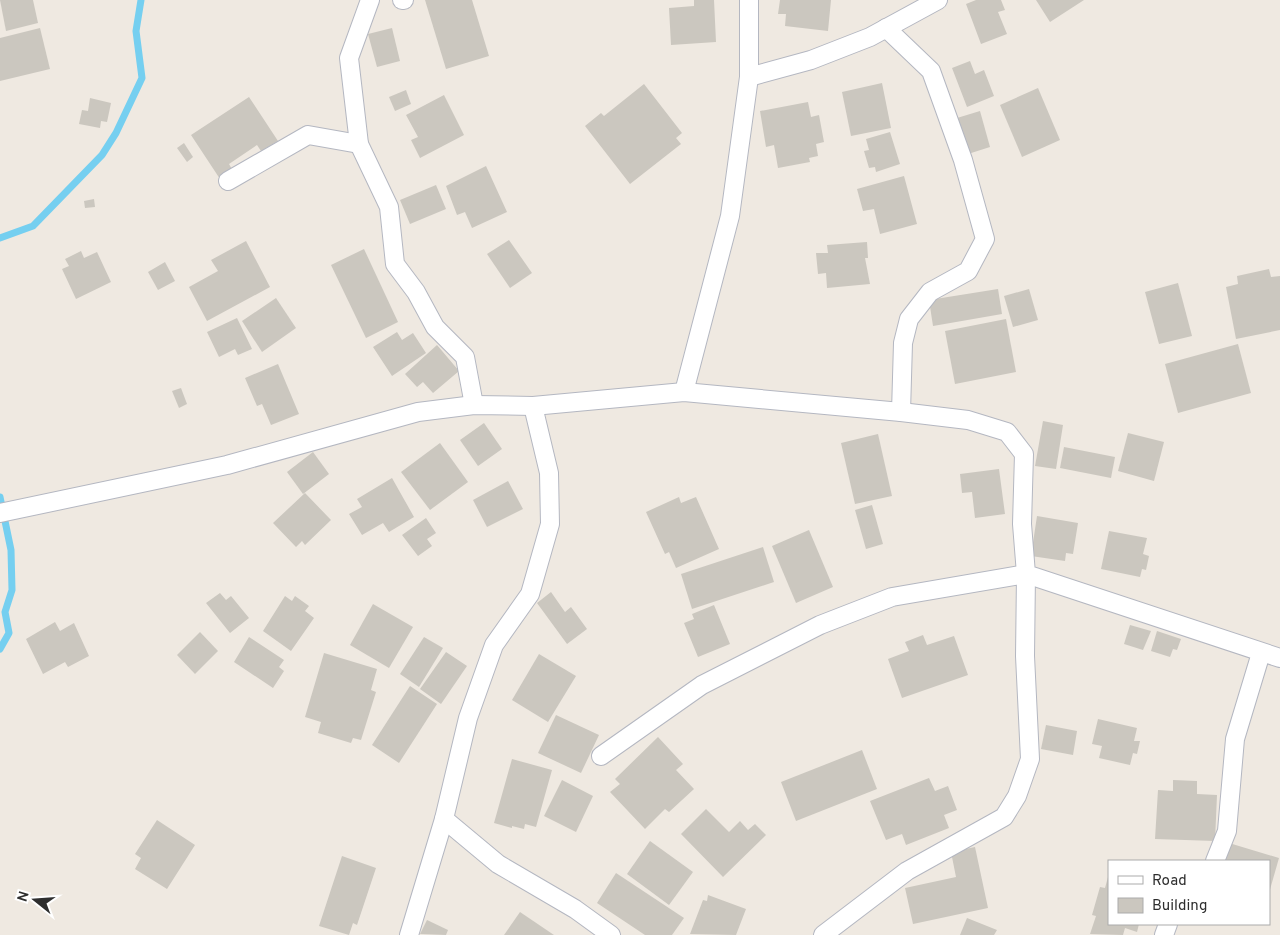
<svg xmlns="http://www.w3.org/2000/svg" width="1280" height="935" font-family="Overpass,sans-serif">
<rect width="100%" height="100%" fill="#efe9e1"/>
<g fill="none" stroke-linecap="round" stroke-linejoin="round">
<g stroke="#75cff0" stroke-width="7">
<polyline points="0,238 33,226 102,155 116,133 142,78 136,31 141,0"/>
<polyline points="0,497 11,550 12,590 5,612 9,633 0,649"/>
</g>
</g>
<g fill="#cbc7bf">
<polygon points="0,0 33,0 38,23 6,31"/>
<polygon points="425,0 472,0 489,56 446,69"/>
<polygon points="694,0 714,0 716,42 671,45 669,8 694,6"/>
<polygon points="780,0 831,0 828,31 785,26 786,14 778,14"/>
<polygon points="976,0 1001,0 1005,10 998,12 1007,34 981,44 966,4"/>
<polygon points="1036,0 1084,0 1050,22"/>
<polygon points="40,28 50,69 0,81 0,38"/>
<polygon points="392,28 400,61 377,67 368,34"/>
<polygon points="970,61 975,74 984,70 994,96 967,107 952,68"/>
<polygon points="882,83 891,128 851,136 842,92"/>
<polygon points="644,84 682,133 676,138 681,144 630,184 585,126 601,113 604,116"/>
<polygon points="1038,88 1060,140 1022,157 1000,105"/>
<polygon points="406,90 411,104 395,111 389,97"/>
<polygon points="444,95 464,135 420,158 411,140 418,137 406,115"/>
<polygon points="249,97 278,141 261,151 257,145 229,164 233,171 220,179 191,135"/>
<polygon points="90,98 111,103 107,122 101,121 100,128 79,124 82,110 88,111"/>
<polygon points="808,102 811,117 819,115 824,142 816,144 818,156 809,158 810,162 778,168 774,145 766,147 760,111"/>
<polygon points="980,111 990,147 968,154 957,118"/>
<polygon points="890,132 900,164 876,172 875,167 869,168 864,151 869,150 866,139"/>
<polygon points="184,143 193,157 187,162 177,148"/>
<polygon points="486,166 507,212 472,228 465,212 457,215 446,186"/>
<polygon points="904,176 917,224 880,234 874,209 863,211 857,189"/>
<polygon points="436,185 446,209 410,224 400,200"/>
<polygon points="94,199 95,207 85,208 84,201"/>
<polygon points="509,240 532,273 510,288 487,254"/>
<polygon points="246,241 270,287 207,321 189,287 218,271 211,260"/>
<polygon points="867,242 868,258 865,258 870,284 827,288 826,273 818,274 816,253 828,253 827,245"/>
<polygon points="364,249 398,322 366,338 331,265"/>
<polygon points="81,251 84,258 97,252 111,282 76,299 62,269 69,266 65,259"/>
<polygon points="165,262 175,281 158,290 148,272"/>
<polygon points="1269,269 1271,277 1280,276 1280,330 1236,339 1226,287 1238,284 1237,276"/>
<polygon points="1178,283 1192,336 1159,344 1145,292"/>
<polygon points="998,289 1002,314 933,326 929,300"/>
<polygon points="1029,289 1038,320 1013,327 1004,296"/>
<polygon points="276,298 296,328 262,352 242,321"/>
<polygon points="237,318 252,349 238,355 235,349 219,357 207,332"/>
<polygon points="1006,319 1016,372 955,384 945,331"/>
<polygon points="397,332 402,340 413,333 426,353 392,376 373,347"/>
<polygon points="1238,344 1251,393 1178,413 1165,364"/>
<polygon points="437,345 459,371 433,393 423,382 417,387 405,374"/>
<polygon points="278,364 299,414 271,425 262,404 257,406 245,378"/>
<polygon points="181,388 187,404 179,408 172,391"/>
<polygon points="1043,421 1063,425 1056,469 1035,466"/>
<polygon points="484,423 502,449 478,466 460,440"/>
<polygon points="1128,433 1164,442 1154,481 1118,471"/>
<polygon points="878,434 892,496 855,504 841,443"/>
<polygon points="440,443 468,482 430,510 401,472"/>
<polygon points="1064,447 1115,457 1111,478 1060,468"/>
<polygon points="313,452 329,474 303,494 287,472"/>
<polygon points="999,469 1005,514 975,518 972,492 962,493 960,474"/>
<polygon points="392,478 414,517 389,532 383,523 362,535 349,514 362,507 357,499"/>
<polygon points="508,481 523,509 487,527 473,500"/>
<polygon points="305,493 331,520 305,545 302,541 296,547 273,523"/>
<polygon points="679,497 681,503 696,497 719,549 676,568 669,552 665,554 646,512"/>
<polygon points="872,505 883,544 866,549 855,510"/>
<polygon points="1037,516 1078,523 1073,554 1066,553 1065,561 1031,556"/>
<polygon points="426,518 436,533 427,539 432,546 418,556 402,535"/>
<polygon points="809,530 833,587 796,603 772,546"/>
<polygon points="1109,531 1147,538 1143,554 1149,556 1146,570 1142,569 1140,577 1101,569"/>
<polygon points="763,547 774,582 692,609 681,574"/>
<polygon points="551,592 565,612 571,607 587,629 567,644 537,603"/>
<polygon points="220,593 226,600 231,596 249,618 230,633 206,603"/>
<polygon points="285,596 292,601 295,596 309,606 305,611 314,618 291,651 263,631"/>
<polygon points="373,604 413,627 389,668 350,645"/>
<polygon points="714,605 730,644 698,657 684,623 694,619 692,614"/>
<polygon points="55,622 60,631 74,623 89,656 68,667 65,662 43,674 26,639"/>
<polygon points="1130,625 1151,631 1143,650 1124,644"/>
<polygon points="1157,631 1181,639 1177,650 1173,649 1170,657 1151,651"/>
<polygon points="200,632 218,651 195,674 177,655"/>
<polygon points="923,635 927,645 954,636 968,675 902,698 888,659 909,651 905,642"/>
<polygon points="249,637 284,660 279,667 284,671 273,688 234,662"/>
<polygon points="424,637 443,648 419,687 400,674"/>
<polygon points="446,652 467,666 441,704 420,689"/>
<polygon points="324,653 377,669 371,690 376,692 361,740 353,738 351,743 318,733 321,722 305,717"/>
<polygon points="539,654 576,676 548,722 512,700"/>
<polygon points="410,686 437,704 399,763 372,745"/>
<polygon points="556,715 599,735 581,773 538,753"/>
<polygon points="1098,719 1137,728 1134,741 1140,741 1137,754 1133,753 1130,765 1099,758 1102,746 1092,744"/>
<polygon points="1046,725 1077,731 1073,755 1041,749"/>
<polygon points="658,737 683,764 676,770 694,789 669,812 665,809 645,829 610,792 620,784 615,779"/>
<polygon points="862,750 877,789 796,821 781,782"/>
<polygon points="512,759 552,770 536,827 525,824 524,829 512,826 512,828 494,823"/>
<polygon points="929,778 935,791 948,786 957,810 944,815 949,828 906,845 902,834 886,840 870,801"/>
<polygon points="562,780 593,796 576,832 544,816"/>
<polygon points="1173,780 1197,781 1197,794 1217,795 1215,841 1155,839 1158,790 1173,791"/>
<polygon points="706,809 729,832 740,821 748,830 755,824 766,835 723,877 681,834"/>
<polygon points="157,820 195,845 167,889 135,869 141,858 135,854"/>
<polygon points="650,841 693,872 669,905 627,874"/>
<polygon points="1229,843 1279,858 1269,893 1269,861 1219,861"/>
<polygon points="975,847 988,908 913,924 905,888 956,877 951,852"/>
<polygon points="342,856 376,868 357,925 353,923 349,935 319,926"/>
<polygon points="616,873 684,918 672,935 645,935 597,903"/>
<polygon points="1108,877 1109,924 1139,924 1137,932 1125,928 1123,935 1090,934 1096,916 1092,915 1100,887 1105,888"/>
<polygon points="708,895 746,909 736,935 690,934 703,900 707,901"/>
<polygon points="520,912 554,935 504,935"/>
<polygon points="967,918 997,930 994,935 960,935"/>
<polygon points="427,920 448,930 446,935 420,934"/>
</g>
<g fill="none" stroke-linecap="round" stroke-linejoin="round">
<g stroke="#b4b7c1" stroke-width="20">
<g id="street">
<polyline points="370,0 349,58 359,144 389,207 395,264 416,292 435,327 465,357 474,405"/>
<polyline points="402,0 404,0"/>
<polyline points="886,28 931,71 963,160 985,239 968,271 930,292 909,319 903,343 901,412"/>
<polyline points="749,77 811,60 870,37 938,0"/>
<polyline points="228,181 308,135 359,144"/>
<polyline points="684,392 730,216 749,77 749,0"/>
<polyline points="0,513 227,465 418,412 474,405 533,406 684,392 901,412 968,420 1007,432 1024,454 1022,524 1026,574 1280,658"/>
<polyline points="601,756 702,685 820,625 892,597 1026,574 1025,656 1030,759 1017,796 1004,817 907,871 823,935"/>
<polyline points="444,819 498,864 575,909 611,935"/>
<polyline points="1215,861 1227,831 1235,739 1261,653"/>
<polyline points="409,935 444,819 468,718 494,645 530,594 550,524 549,473 533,406"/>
<polyline points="1164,935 1168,924"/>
</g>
</g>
<use href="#street" stroke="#fff" stroke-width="18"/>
</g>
<rect x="1108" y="860" width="162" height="65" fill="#ffffff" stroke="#ababab"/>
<rect x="1118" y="876" width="25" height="8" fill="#ffffff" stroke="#ababab"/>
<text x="1152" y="885" font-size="15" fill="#2e2e2e">Road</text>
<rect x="1118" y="898" width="25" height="15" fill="#cbc7bf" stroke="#ababab"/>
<text x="1152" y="910" font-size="15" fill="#2e2e2e">Building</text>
<g transform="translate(35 900) rotate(287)" stroke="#ffffff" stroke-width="4" paint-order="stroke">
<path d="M0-4L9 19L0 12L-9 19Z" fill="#2e2e2e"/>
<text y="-8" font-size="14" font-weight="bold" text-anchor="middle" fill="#2e2e2e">N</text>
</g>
</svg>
